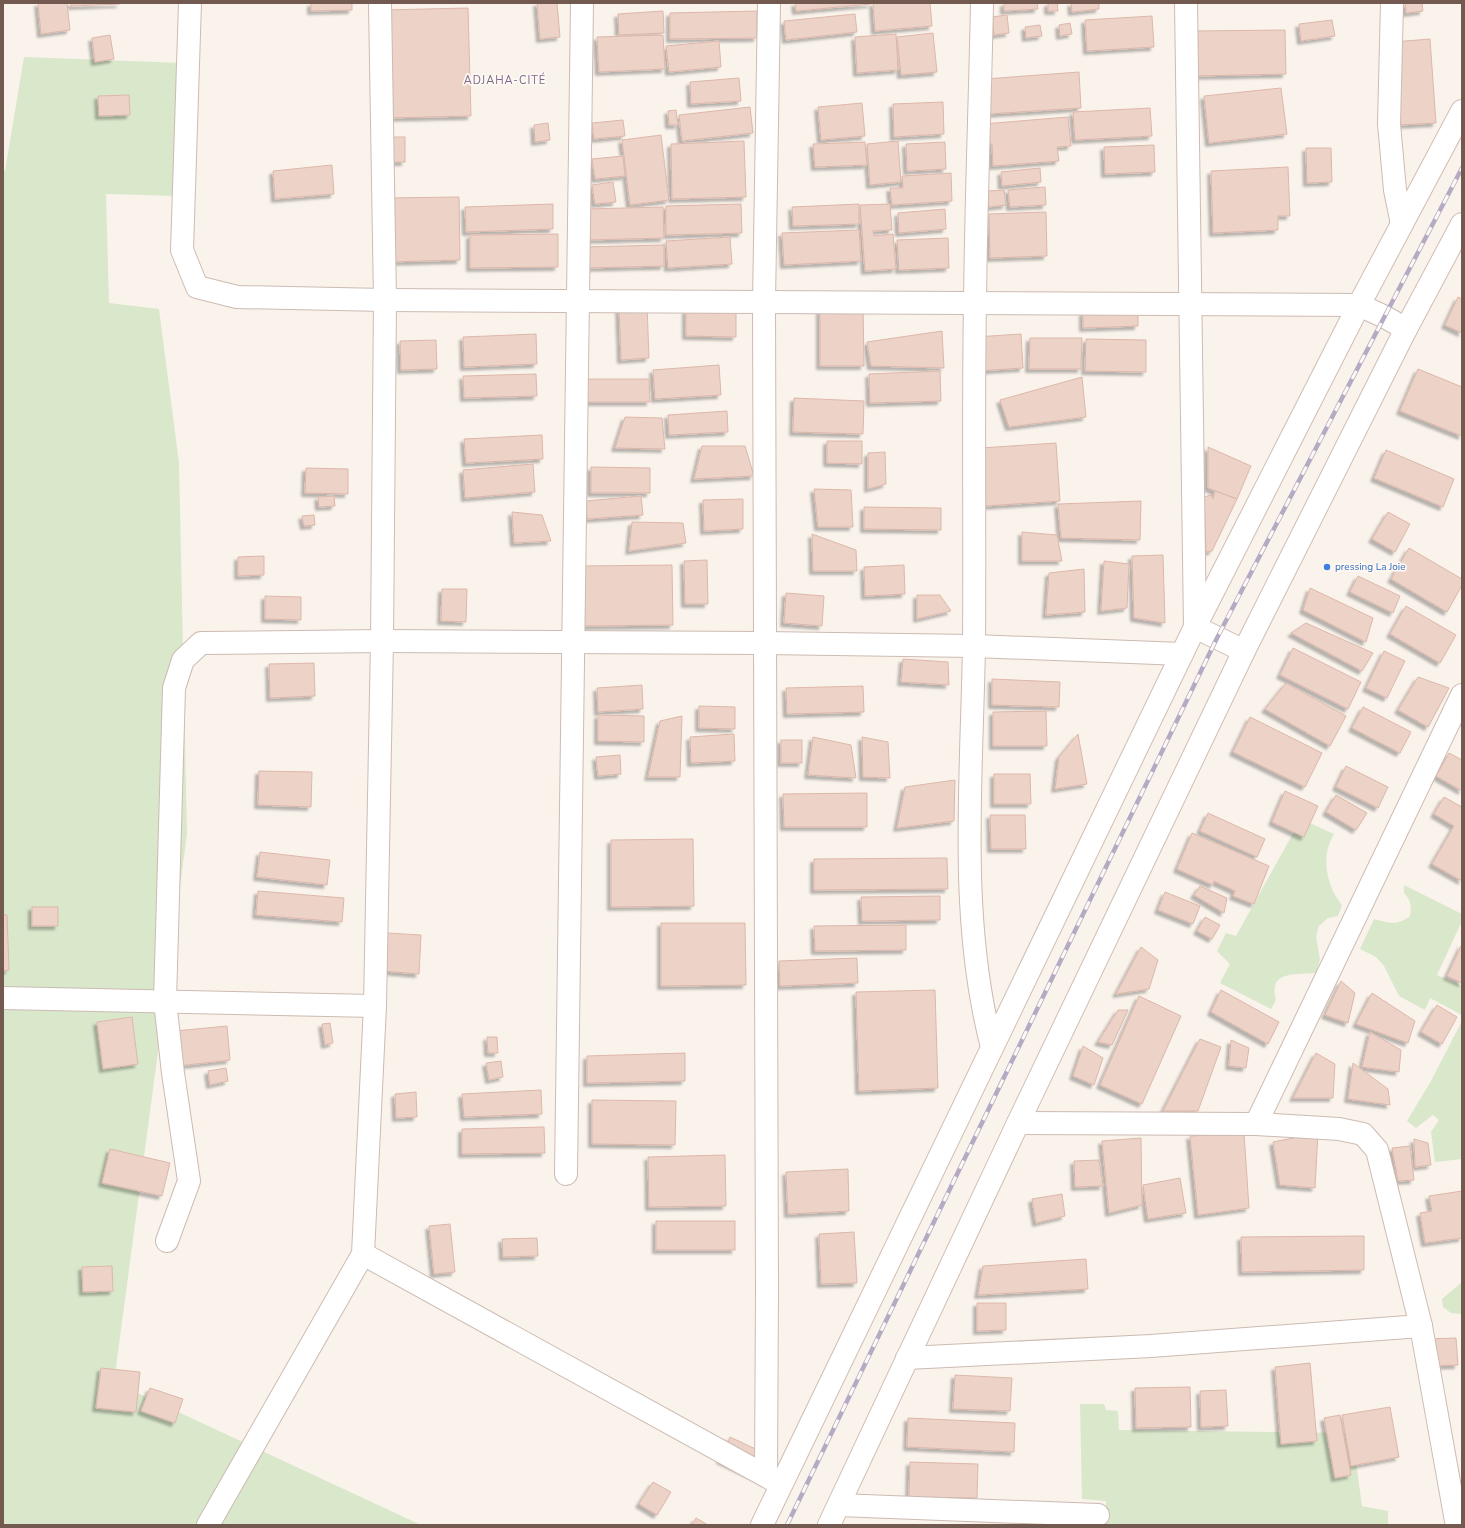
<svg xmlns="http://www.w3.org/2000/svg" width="1465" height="1528" font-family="'Nunito Sans',sans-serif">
<defs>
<filter id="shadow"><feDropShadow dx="-3.5" dy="3.5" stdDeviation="1" flood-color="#0004"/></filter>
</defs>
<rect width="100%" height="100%" fill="#faf3ec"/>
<g fill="#d9e7cb">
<polygon points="24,57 182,63 178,196 106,194 109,303 159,309 179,463 187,834 114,1382 421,1525 3,1525 3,171 5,171"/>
<path d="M 1301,819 L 1334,834 C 1331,839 1328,846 1327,852 C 1324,871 1330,890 1342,905 L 1338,916 L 1328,918 L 1319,926 L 1316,936 L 1320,960 L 1316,973 C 1295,975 1268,970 1276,1000 L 1271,1009 L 1220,983 L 1230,964 L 1217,951 L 1226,933 L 1236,936 Z"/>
<path d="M 1404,885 L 1462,914 L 1462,921 L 1437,975 L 1462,986 L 1462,1015 L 1430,998 L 1425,1010 L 1399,996 L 1384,966 L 1376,957 L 1360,949 L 1374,919 C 1390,923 1397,926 1410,916 C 1412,907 1411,900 1404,893 Z"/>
<polygon points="1462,1021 1462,1159 1435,1162 1431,1132 1439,1120 1433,1115 1416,1128 1407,1121 1431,1081"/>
<polygon points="1462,1282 1462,1314 1451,1313 1443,1307 1442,1299"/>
<polygon points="1080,1404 1104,1404 1106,1410 1118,1411 1119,1430 1352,1433 1362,1506 1388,1511 1388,1525 1105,1525 1106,1501 1082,1499"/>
</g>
<g fill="#ecd2c7" stroke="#ddb7a9" filter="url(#shadow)">
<polygon points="38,3 67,3 70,30 41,34"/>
<polygon points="71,3 120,3 120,4 71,6"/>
<polygon points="311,3 352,3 352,10 311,11"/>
<polygon points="537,3 557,3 560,37 540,39"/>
<polygon points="795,3 871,3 871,4 796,11"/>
<polygon points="873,3 930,3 932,26 875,31"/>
<polygon points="1004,3 1037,3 1038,9 1004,11"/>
<polygon points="1048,3 1057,3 1058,11 1048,11"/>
<polygon points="1071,3 1099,3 1099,9 1072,12"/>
<polygon points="1405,3 1422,3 1423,11 1406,13"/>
<polygon points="468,8 471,116 385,118 383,10"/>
<polygon points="663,11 664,33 619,35 618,14"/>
<polygon points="757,11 757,38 670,39 670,13"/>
<polygon points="855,14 857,32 786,40 784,21"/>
<polygon points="1007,15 1009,33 994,35 992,17"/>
<polygon points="1152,16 1154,47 1087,51 1085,20"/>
<polygon points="1332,20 1335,36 1301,41 1299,24"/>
<polygon points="1070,23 1072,34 1060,36 1059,25"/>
<polygon points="1040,25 1042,36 1026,38 1025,27"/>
<polygon points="1285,30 1286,74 1194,76 1193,31"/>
<polygon points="933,33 937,72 901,75 897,37"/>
<polygon points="896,34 898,70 857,73 855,37"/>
<polygon points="110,35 114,59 95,62 92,38"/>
<polygon points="663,35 665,69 599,72 597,37"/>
<polygon points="1430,39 1436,123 1399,125 1393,42"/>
<polygon points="719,41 721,67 669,72 666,46"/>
<polygon points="1079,72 1081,108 988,114 985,79"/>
<polygon points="739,78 741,101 691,104 690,82"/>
<polygon points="1281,88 1287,134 1209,143 1204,96"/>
<polygon points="129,95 130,115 99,116 98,96"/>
<polygon points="943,102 944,134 894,137 893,104"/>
<polygon points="862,103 865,136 821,140 818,107"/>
<polygon points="750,107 753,133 682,141 679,115"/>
<polygon points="1150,108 1152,136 1075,140 1073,112"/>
<polygon points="676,110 678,125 669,125 668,111"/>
<polygon points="1068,117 1071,146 1057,147 1059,161 993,166 992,144 984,145 983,124"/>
<polygon points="623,120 625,136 594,139 592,123"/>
<polygon points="548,123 550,140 535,142 534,125"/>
<polygon points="661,135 669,200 630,205 622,140"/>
<rect x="383" y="137" width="22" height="25"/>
<polygon points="744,141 746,197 672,199 671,144"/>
<polygon points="898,141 901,182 870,185 867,144"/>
<polygon points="865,142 867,165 815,167 813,144"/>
<polygon points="945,142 946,169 907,171 906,144"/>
<polygon points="1154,145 1155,172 1105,174 1104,147"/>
<polygon points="1306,148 1331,148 1332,182 1307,183"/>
<polygon points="623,156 625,176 595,179 592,159"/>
<polygon points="332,165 334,194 275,199 273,171"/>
<polygon points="1288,167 1290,216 1278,216 1278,230 1213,233 1211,171"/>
<polygon points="1040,168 1041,182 1002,186 1001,172"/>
<polygon points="951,173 952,201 892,205 890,188 903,188 902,176"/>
<polygon points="613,182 616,202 595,204 592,185"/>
<polygon points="1045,187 1046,205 1010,207 1008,190"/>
<polygon points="1004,190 1006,205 989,207 987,191"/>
<polygon points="459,197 460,260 387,262 386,198"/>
<polygon points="553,204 553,229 466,232 465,207"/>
<polygon points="741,204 742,233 666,235 666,206"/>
<polygon points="859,204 859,224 793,226 792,207"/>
<polygon points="890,204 892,230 873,231 874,236 893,234 896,269 865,271 860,205"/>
<polygon points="663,207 664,238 586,240 586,209"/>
<polygon points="945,209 946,229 899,233 898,213"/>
<polygon points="1046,212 1047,256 990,258 989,214"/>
<polygon points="859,230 861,261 784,265 782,233"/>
<polygon points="558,234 558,267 470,268 470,235"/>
<polygon points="730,237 732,264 668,268 666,241"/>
<polygon points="948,238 949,268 899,270 897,240"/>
<polygon points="664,245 664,266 584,268 583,247"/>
<polygon points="1458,297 1462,299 1462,333 1445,325"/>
<polygon points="647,304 649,358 621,360 619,305"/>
<polygon points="820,305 863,305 864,366 820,366"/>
<polygon points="686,310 736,311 736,337 686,336"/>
<polygon points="1138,310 1138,326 1083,328 1083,312"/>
<polygon points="942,331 944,368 871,366 867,342"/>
<polygon points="536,334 537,364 464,367 463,337"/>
<polygon points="1021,334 1023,368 977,371 975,337"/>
<polygon points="1030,338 1082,338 1081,369 1029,369"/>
<polygon points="1086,339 1146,340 1146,372 1085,371"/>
<polygon points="436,340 437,369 401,370 400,341"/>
<polygon points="719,365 721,395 655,399 653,370"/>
<polygon points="1418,369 1462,387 1462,436 1400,411"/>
<polygon points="940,371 941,401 870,403 869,374"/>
<polygon points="536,374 537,396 464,398 463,376"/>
<polygon points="1082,377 1086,417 1009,427 1000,400"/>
<polygon points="587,379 649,379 650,402 587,402"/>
<polygon points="794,398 864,401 863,434 793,432"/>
<polygon points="727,411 728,432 669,435 668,415"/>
<polygon points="625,417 662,418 665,449 615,448"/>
<polygon points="542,435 543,459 466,463 464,439"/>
<polygon points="827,441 862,441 862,464 827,463"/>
<polygon points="1056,443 1060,501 985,506 981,448"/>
<polygon points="702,446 745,446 754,476 694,479"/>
<polygon points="1208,447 1251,466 1237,499 1208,488"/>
<polygon points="1386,450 1454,479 1443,507 1374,478"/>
<polygon points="885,452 886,484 868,489 868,453"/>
<polygon points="533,464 535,492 465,498 463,470"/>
<polygon points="591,467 650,468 650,493 591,493"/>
<polygon points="306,468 348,469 348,494 305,493"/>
<polygon points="814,489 851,490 853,527 818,527"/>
<polygon points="1215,491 1237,499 1212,551 1206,552 1204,497 1211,495 1213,499"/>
<polygon points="334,496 335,506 319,507 318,497"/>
<polygon points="641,496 643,515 587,519 586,501"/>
<polygon points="743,499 743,529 704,531 703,500"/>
<polygon points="1141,501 1140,540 1061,538 1058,504"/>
<polygon points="864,507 941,508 941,530 864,529"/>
<polygon points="512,512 542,515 551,541 514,543"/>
<polygon points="1388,512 1410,524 1395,552 1372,539"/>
<polygon points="314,515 315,525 304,526 302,516"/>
<polygon points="632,522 683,523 686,543 629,551"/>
<polygon points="1022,532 1057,535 1062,561 1022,561"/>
<polygon points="812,534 856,550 857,571 813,571"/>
<polygon points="1409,548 1462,579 1462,585 1447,612 1391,579"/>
<polygon points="1163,555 1165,623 1134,618 1132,556"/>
<polygon points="264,556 264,575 238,576 238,557"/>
<polygon points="707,560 708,604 685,604 684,561"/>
<polygon points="1104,561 1129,564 1127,608 1101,611"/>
<polygon points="672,565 673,625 584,626 583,566"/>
<polygon points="904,565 905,594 865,596 864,567"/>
<polygon points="1084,569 1085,612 1046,615 1049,573"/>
<polygon points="1358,576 1400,596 1393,613 1350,592"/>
<polygon points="1310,588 1373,618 1366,642 1303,610"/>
<polygon points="442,589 467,589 466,622 441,621"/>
<polygon points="786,593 824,596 822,626 784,623"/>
<polygon points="917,595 940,595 951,611 917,619"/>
<polygon points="265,596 301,597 301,620 265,619"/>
<polygon points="1406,606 1456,635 1440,663 1390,634"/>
<polygon points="1306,623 1373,653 1362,671 1291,633"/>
<polygon points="1293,648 1361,682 1348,709 1280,675"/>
<polygon points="1384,651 1405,661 1387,698 1366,688"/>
<polygon points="903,659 948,662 949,685 901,682"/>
<polygon points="314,663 315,696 270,698 269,664"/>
<polygon points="1418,677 1449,688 1428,727 1398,710"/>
<polygon points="992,679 1060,682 1059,707 992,705"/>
<polygon points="1286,683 1346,716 1330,746 1265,709"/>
<polygon points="642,685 643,709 598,712 597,688"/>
<polygon points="863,686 864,712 787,714 786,688"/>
<polygon points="699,706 735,707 735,729 699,728"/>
<polygon points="1363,707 1411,732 1400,753 1352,728"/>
<polygon points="1046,711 1047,746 993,746 993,712"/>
<polygon points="598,715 644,716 644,742 598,741"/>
<polygon points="682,716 680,777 648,777 660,721"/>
<polygon points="1250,717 1322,753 1305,787 1233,752"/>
<polygon points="734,734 735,761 691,763 690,737"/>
<polygon points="1078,734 1087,784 1055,789 1059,757"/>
<polygon points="813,737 851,745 856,778 808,775"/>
<polygon points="862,737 888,742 890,778 863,777"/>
<rect x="781" y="740" width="21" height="23"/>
<polygon points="1449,753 1462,760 1462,791 1436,776"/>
<polygon points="620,755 621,774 598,776 596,757"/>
<polygon points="1346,766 1388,787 1378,808 1336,787"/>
<polygon points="259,771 312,772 311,807 258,805"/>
<polygon points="994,774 1030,774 1031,804 994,804"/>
<polygon points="955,780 954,821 897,828 905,787"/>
<polygon points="1285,791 1318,806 1304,837 1272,822"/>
<polygon points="867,793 867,827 784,827 783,794"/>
<polygon points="1336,795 1367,813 1356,830 1326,812"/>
<polygon points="1444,797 1462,807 1462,881 1432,864 1454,826 1434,814"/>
<polygon points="1208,813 1265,839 1257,857 1200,831"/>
<polygon points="990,815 1025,815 1026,849 991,849"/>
<polygon points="1192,833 1269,866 1254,904 1233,896 1235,891 1214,881 1213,885 1177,869"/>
<polygon points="693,839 694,906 611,907 611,840"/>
<polygon points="260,852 330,860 327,885 257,877"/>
<polygon points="947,858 948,889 814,890 814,859"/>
<polygon points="1200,886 1227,898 1224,913 1194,895"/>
<polygon points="258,891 344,898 342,922 256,915"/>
<polygon points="1165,892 1200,906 1193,924 1158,910"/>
<polygon points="940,896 940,920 862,921 861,897"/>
<rect x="32" y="907" width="26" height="19"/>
<polygon points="3,915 7,915 9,970 3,971"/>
<polygon points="1205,917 1220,925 1212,939 1197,931"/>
<polygon points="661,923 745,923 746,985 661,986"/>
<polygon points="906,925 906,950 815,951 814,926"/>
<polygon points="387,933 421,935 419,974 384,971"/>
<polygon points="1462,944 1462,983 1447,976"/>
<polygon points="1141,947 1158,960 1149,989 1116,994"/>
<polygon points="857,958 858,983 780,986 779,961"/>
<polygon points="1341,981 1355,993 1348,1023 1325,1015"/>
<polygon points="935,990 938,1088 859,1091 856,992"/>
<polygon points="1221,990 1279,1022 1268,1044 1211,1012"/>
<polygon points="1372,993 1415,1021 1408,1043 1356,1024"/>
<polygon points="1139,996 1181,1016 1142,1104 1100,1085"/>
<polygon points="1437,1005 1457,1017 1442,1044 1421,1032"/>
<polygon points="1118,1010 1128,1010 1112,1045 1098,1042"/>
<polygon points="132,1017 138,1064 103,1069 97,1022"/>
<polygon points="330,1023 333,1043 325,1045 322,1024"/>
<polygon points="227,1026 230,1060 178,1066 175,1031"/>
<polygon points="1370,1032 1401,1050 1399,1072 1362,1067"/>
<polygon points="487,1037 497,1037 498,1053 488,1053"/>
<polygon points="1200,1039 1221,1047 1198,1111 1163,1111"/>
<polygon points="1231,1040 1249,1048 1246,1068 1229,1066"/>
<polygon points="1083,1046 1103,1058 1094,1085 1073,1076"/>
<polygon points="685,1053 685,1081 587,1083 587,1056"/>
<polygon points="1316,1053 1335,1064 1333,1098 1293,1098"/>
<polygon points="501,1061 503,1077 489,1080 486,1063"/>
<polygon points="1353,1063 1388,1089 1390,1105 1348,1099"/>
<polygon points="226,1068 228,1081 210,1085 208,1071"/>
<polygon points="541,1090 542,1114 464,1117 462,1094"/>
<polygon points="416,1092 417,1117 396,1118 395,1094"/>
<polygon points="592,1100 676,1101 675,1145 592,1144"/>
<polygon points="544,1127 545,1153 462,1154 462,1129"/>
<polygon points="1244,1133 1249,1208 1198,1215 1190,1136"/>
<polygon points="1318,1133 1315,1188 1280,1185 1273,1142"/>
<polygon points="1141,1138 1142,1205 1109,1213 1102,1141"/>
<polygon points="1414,1139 1428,1143 1431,1165 1415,1167"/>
<polygon points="1410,1146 1414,1180 1398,1181 1392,1148"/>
<polygon points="110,1149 170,1163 162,1196 102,1183"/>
<polygon points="725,1155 726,1206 649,1207 648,1157"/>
<polygon points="1099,1160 1103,1186 1075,1187 1074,1161"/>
<polygon points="848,1169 849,1211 788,1214 786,1172"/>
<polygon points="1180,1178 1186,1213 1148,1219 1143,1185"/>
<polygon points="1462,1191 1462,1238 1425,1243 1420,1213 1432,1211 1429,1196"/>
<polygon points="1062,1194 1065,1216 1036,1223 1032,1199"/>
<rect x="656" y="1221" width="79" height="29"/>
<polygon points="450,1224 455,1272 434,1274 429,1226"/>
<polygon points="854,1232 857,1283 821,1284 819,1234"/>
<polygon points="1364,1236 1364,1270 1242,1272 1241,1237"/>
<polygon points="537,1238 538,1256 503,1257 502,1239"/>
<polygon points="1086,1259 1088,1289 978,1295 983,1266"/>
<polygon points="112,1266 113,1291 83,1292 82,1267"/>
<polygon points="977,1303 1006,1303 1006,1330 977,1331"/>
<polygon points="1456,1338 1458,1365 1430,1366 1426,1339"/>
<polygon points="1310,1363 1317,1441 1281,1444 1275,1367"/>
<polygon points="101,1368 140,1372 136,1412 96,1408"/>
<polygon points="955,1375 1012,1378 1010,1411 953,1409"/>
<polygon points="1190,1387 1191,1427 1136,1428 1135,1388"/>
<polygon points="150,1388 183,1399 175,1423 141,1411"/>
<polygon points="1226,1390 1228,1426 1201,1427 1200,1391"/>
<polygon points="1390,1407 1399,1457 1351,1466 1342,1415"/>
<polygon points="1340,1415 1351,1475 1335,1478 1324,1418"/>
<polygon points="908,1418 1015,1423 1014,1452 907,1447"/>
<polygon points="730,1437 762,1452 752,1475 720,1460"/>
<polygon points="910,1462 978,1464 977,1498 909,1497"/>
<polygon points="653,1482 671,1492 657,1515 639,1504"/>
<polygon points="696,1518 708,1525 692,1525"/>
</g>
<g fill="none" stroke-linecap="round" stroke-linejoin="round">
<g stroke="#ccbbb2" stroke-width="24">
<g id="minor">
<polyline points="190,3 182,250 197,287 237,297 385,300 1359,305 1385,317 1406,329"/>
<path d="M 982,3 C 980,103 976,203 975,303 C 973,416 975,530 974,644 C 972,778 958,917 992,1047"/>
<polyline points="1186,3 1195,627 1244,651"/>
<polyline points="1392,3 1389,124 1395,190 1402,224"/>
<polyline points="3,998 375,1006"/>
<polyline points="1018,1123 1256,1124 1339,1129 1363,1134 1377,1150 1421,1326 1456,1521"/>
<polyline points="1256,1124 1462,695"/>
<polyline points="566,1174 582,3"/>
<polyline points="167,1241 189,1181 173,1073 165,1001 174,688 183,660 201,643 382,641 764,643 974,646 1182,654"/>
<polyline points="363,1254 775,1481"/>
<polyline points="907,1358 1151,1346 1421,1326"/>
<polyline points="766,1475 767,1291 764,302 769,3"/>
<polyline points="839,1505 1098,1515"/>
<polyline points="208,1525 363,1254 375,1006 382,641 385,300 380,3"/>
</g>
</g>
<g stroke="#d0bdb3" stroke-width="24">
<g id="secondary">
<polyline points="762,1525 1195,627 1359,305 1462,111"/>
<polyline points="829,1525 1018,1123 1244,651 1406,329 1462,224"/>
</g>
</g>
<use href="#minor" stroke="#fff" stroke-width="22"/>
<use href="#secondary" stroke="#fff" stroke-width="22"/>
<g stroke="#b5aac4" stroke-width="4.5">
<polyline id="rail" points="787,1525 1217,638 1462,168"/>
</g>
<use href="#rail" stroke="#fdf8f2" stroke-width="3" stroke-dasharray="9" stroke-linecap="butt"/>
</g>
<circle fill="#3f7fe0" stroke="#fdf8f2" stroke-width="1.5" cx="1327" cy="567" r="4"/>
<g text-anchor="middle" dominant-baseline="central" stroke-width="3.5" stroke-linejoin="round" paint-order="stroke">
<g font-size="10" fill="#366cbe" stroke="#fdf8f2" text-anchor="start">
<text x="1335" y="567">pressing La Joie</text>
</g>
<g font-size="11" letter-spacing="1" fill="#7e698e" stroke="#fdf8f2">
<text x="505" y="80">ADJAHA-CITÉ</text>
</g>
</g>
<rect width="1465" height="1528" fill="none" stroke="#735a51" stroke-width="8"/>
</svg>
